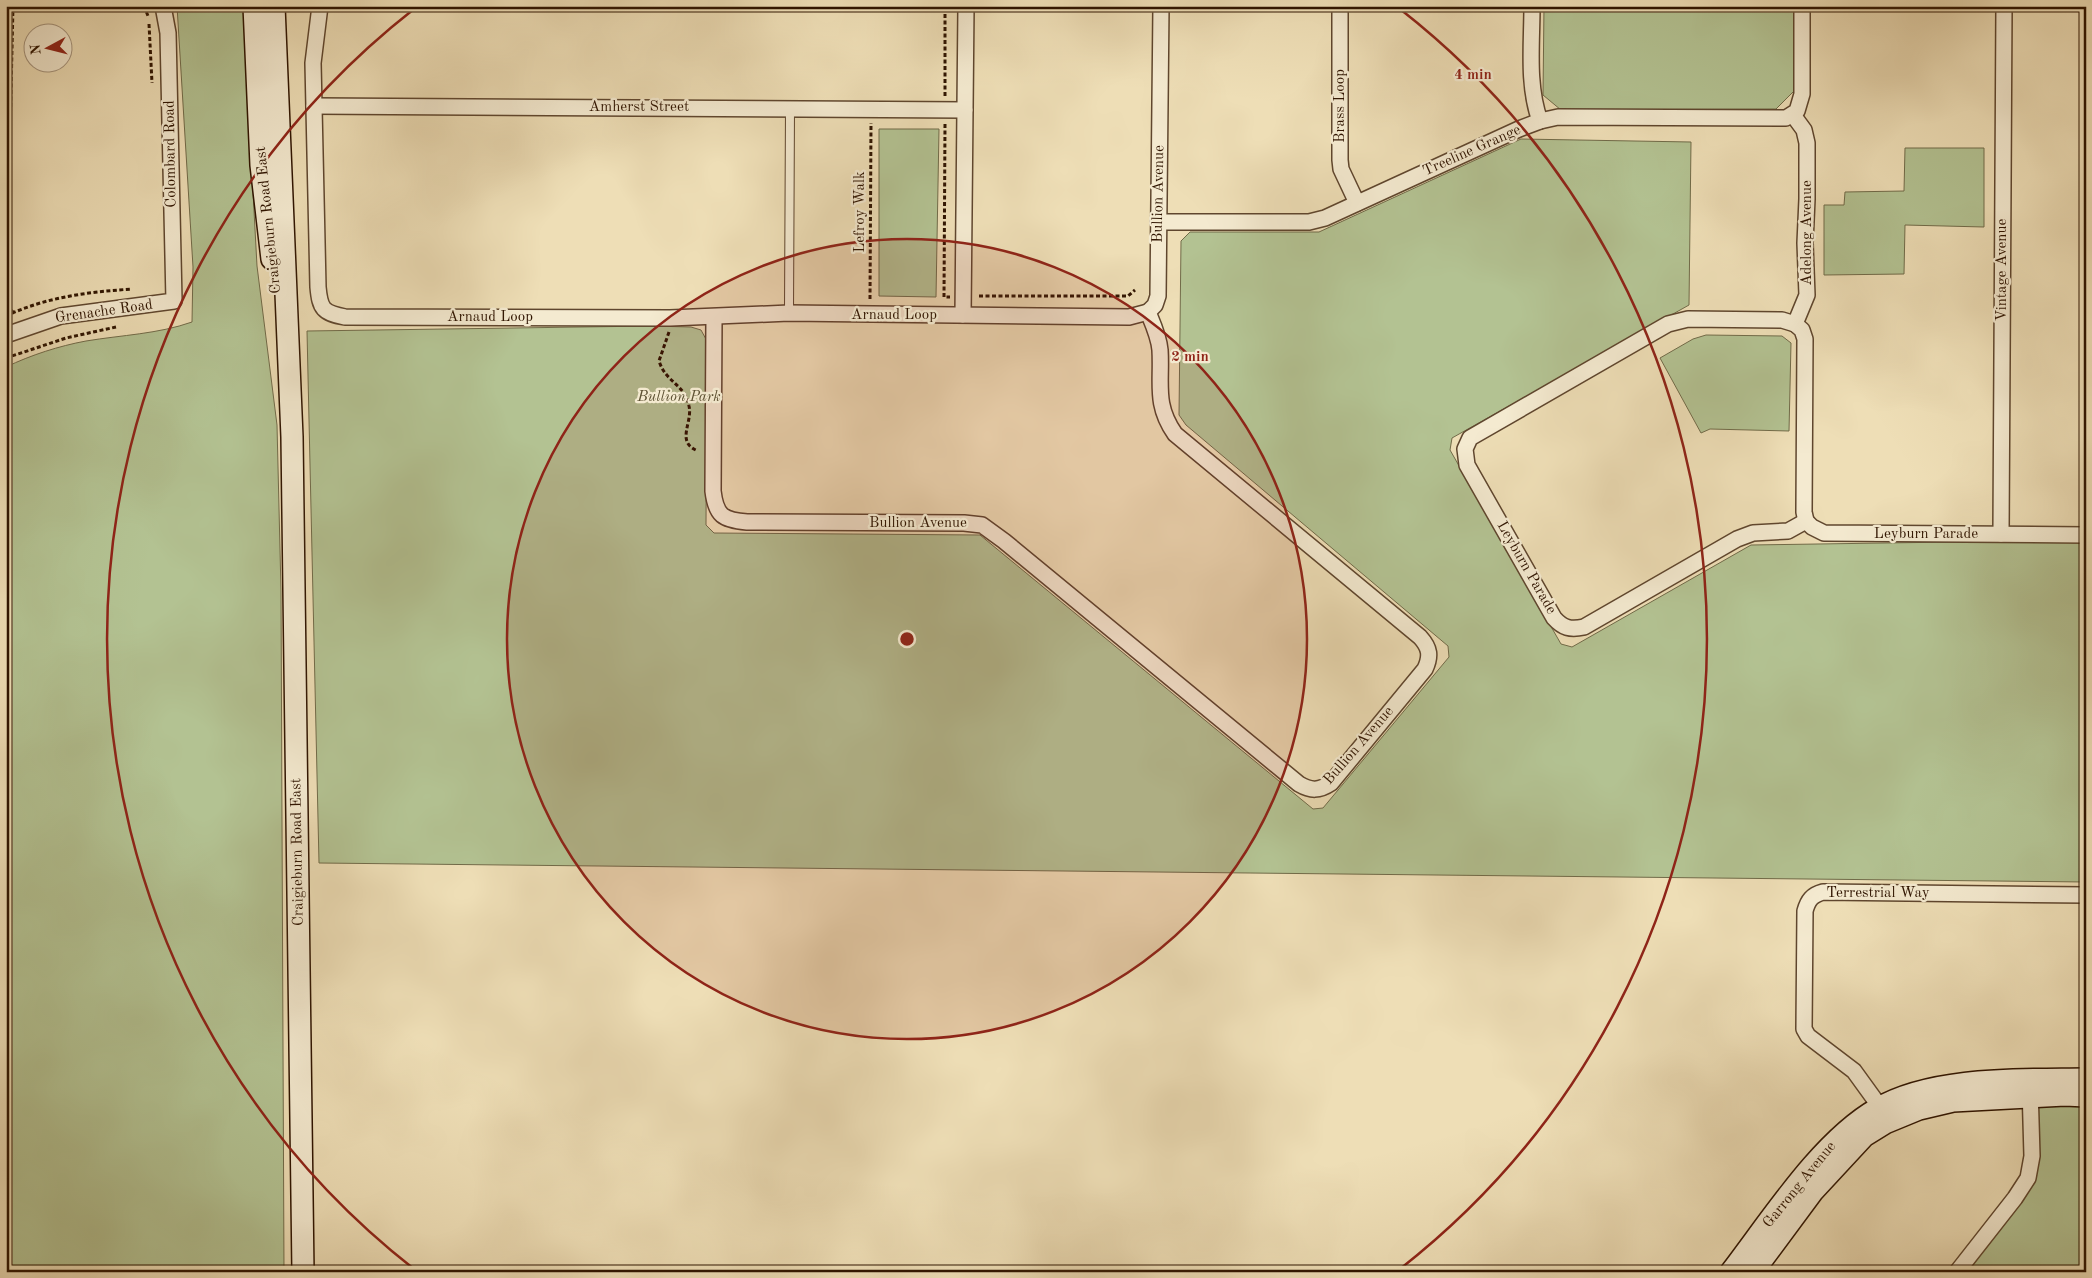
<svg xmlns="http://www.w3.org/2000/svg" width="2092" height="1278" font-family="'Old Standard TT',serif">
<rect width="100%" height="100%" fill="#eedeb6"/>
<filter id="stains"><feTurbulence type="fractalNoise" baseFrequency=".004" numOctaves="4"/><feColorMatrix values="0 0 0 0 .2 0 0 0 0 .09 0 0 0 0 .02 0 0 0 .5 -.17"/></filter>
<radialGradient id="worn" r=".72"><stop offset=".6" stop-color="#630" stop-opacity="0"/><stop offset="1" stop-color="#630" stop-opacity=".3"/></radialGradient>
<g fill="#b3c292" stroke="#716b49">
<path d="M 177,6 L 243,6 L 257,266 L 277,425 L 281,591 L 284,1272 L 6,1272 L 6,367 C 31,355 59,346 86,341 C 122,335 158,334 192,322 L 193,267 Z"/>
<polygon points="1544,6 1794,6 1794,91 1776,109 1561,110 1543,95"/>
<polygon points="879,129 939,129 936,297 879,296"/>
<polygon points="1521,139 1691,142 1689,305 1452,438 1450,450 1561,644 1572,647 1751,545 2086,540 2086,882 319,863 307,331 651,326 691,327 701,330 707,341 706,525 714,533 980,535 1313,809 1323,808 1449,657 1448,646 1186,425 1179,415 1181,241 1190,232 1319,232"/>
<polygon points="1905,148 1984,148 1984,227 1905,225 1904,274 1824,275 1824,205 1844,205 1845,192 1904,191"/>
<polygon points="1706,335 1782,336 1791,343 1789,431 1710,429 1701,433 1660,358 1693,339"/>
<polygon points="2086,1096 2086,1272 1957,1272 2028,1178 2031,1106"/>
</g>
<g fill="none" stroke-linecap="round" stroke-linejoin="round">
<g stroke="#5f462e" stroke-width="10">
<polyline id="lane" points="789,313 790,108"/>
</g>
<g stroke="#5f462e" stroke-width="18">
<g id="street">
<path d="M 320,6 L 313,63 L 318,287 C 320,309 323,313 345,317 L 670,318 L 789,313 L 1129,317 L 1148,312"/>
<polyline points="1340,6 1340,160 1341,169 1357,203"/>
<path d="M 1532,6 C 1532,44 1527,85 1540,121"/>
<polyline points="314,106 965,110"/>
<polyline points="1793,115 1804,130 1807,143 1807,199 1805,243 1807,295 1795,324 1802,330 1805,339 1804,512 1806,521"/>
<polyline points="1158,222 1309,222 1325,218 1519,129 1540,121 1558,117 1786,118 1797,111 1802,94 1802,6"/>
<polyline points="963,315 966,6"/>
<path d="M 714,317 L 713,491 C 716,516 723,520 747,522 L 964,523 L 982,525 L 1004,541 L 1299,784 C 1311,791 1319,791 1331,783 L 1425,669 C 1431,656 1430,648 1420,637 L 1175,434 C 1154,404 1162,383 1160,350 C 1159,337 1153,324 1148,312 L 1155,305 L 1158,296 L 1161,6"/>
<path d="M 1795,324 L 1782,320 L 1688,319 L 1668,324 L 1470,438 L 1465,449 L 1467,465 L 1554,618 C 1563,628 1570,630 1584,627 L 1737,539 L 1753,533 L 1788,531 L 1806,521 L 1812,527 L 1824,533 L 2086,535"/>
<polyline points="6,335 61,316 174,301 168,33 163,6"/>
<polyline points="2001,534 2004,6"/>
<path d="M 1882,1116 L 1875,1100 L 1854,1071 L 1808,1036 L 1804,1029 L 1805,911 C 1808,900 1812,895 1823,892 L 2086,895"/>
<polyline points="1957,1272 2015,1198 2028,1178 2032,1156 2030,1087"/>
</g>
</g>
<g stroke="#2f1400" stroke-width="24">
<g id="secondary">
<polyline points="254,6 261,165 272,259"/>
<polyline points="274,6 292,437 303,1272"/>
<path d="M 1731,1272 C 1771,1220 1821,1141 1877,1109 C 1933,1076 2022,1080 2086,1079"/>
<polyline points="1753,1272 1813,1191 1864,1136 1885,1123 1919,1109 1953,1101 2065,1095 2086,1096"/>
</g>
</g>
<g stroke="#2f1400" stroke-width="3" stroke-dasharray="4 2.5" stroke-linecap="butt">
<polyline points="144,6 148,16"/>
<polyline points="149,24 152,83"/>
<polyline points="945,96 945,6"/>
<polyline points="945,124 944,297 950,297"/>
<polyline points="979,296 1128,296 1135,290"/>
<polyline points="870,299 871,123"/>
<polyline points="6,302 13,6"/>
<polyline points="6,306 13,312"/>
<path d="M 6,316 C 46,297 88,292 132,289"/>
<path d="M 669,332 L 659,361 C 666,383 685,384 689,406 C 693,423 675,442 698,451"/>
<polyline points="6,358 66,338 116,327"/>
</g>
<use href="#lane" stroke="#f4ead0" stroke-width="8"/>
<use href="#street" stroke="#f4ead0" stroke-width="15"/>
<use href="#secondary" stroke="#f4ead0" stroke-width="21"/>
</g>
<circle cx="907" cy="639" r="400" fill="#8f2418" fill-opacity=".12"/>
<g fill="none" stroke="#8f2418" stroke-width="2.5">
<circle cx="907" cy="639" r="400"/>
<path d="M414 1269A800 800 0 0 1 414 9M1400 9A800 800 0 0 1 1400 1269"/>
</g>
<g text-anchor="middle" dominant-baseline="central" stroke-width="4.5" stroke-linejoin="round" paint-order="stroke">
<g font-size="15" fill="#2f1400" stroke="#f4ead0">
<text transform="translate(1340 106) rotate(-90)">Brass Loop</text>
<text x="639" y="107">Amherst Street</text>
<text transform="translate(1472 151) rotate(-24)">Treeline Grange</text>
<text transform="translate(171 154) rotate(-91)">Colombard Road</text>
<text transform="translate(1159 194) rotate(-89)">Bullion Avenue</text>
<text transform="translate(860 212) rotate(-90)">Lefroy Walk</text>
<text transform="translate(269 220) rotate(-96)">Craigieburn Road East</text>
<text transform="translate(1807 233) rotate(-90)">Adelong Avenue</text>
<text transform="translate(2002 270) rotate(-90)">Vintage Avenue</text>
<text transform="translate(104 312) rotate(-8)">Grenache Road</text>
<text x="894" y="315">Arnaud Loop</text>
<text x="490" y="317">Arnaud Loop</text>
<text x="918" y="523">Bullion Avenue</text>
<text x="1926" y="534">Leyburn Parade</text>
<text transform="translate(1526 568) rotate(60)">Leyburn Parade</text>
<text transform="translate(1359 746) rotate(-49)">Bullion Avenue</text>
<text transform="translate(298 852) rotate(-91)">Craigieburn Road East</text>
<text x="1878" y="893">Terrestrial Way</text>
<text transform="translate(1800 1185) rotate(-51)">Garrong Avenue</text>
</g>
<g font-size="15" font-style="italic" fill="#5d5133" stroke="#f4ead0">
<text x="679" y="397">Bullion Park</text>
</g>
</g>
<circle cx="907" cy="639" r="8" fill="#8f2418" stroke="#f4ead0" stroke-width="2.5"/>
<g font-size="15" text-anchor="middle" font-weight="bold" fill="#8f2418" stroke="#f4ead0" stroke-width="4.5" stroke-linejoin="round" paint-order="stroke">
<text x="1473" y="79">4 min</text>
<text x="1190" y="361">2 min</text>
</g>
<rect width="2092" height="1278" fill="none" stroke="#eedeb6" stroke-width="25"/>
<rect x="8" y="8" width="2077" height="1263" fill="none" stroke="#2f1400" stroke-width="2.5"/>
<rect x="12" y="12" width="2067" height="1253" fill="none" stroke="#2f1400"/>
<g transform="translate(48 48) rotate(263)"><circle r="24" fill="#f4ead0" stroke="#a5947d"/>
<path d="M0-4L9 19L0 12L-9 19Z" fill="#8f2418"/>
<text y="-8" font-size="14" font-weight="bold" text-anchor="middle" fill="#2f1400">N</text>
</g>
<rect width="100%" height="100%" filter="url(#stains)"/>
<rect width="100%" height="100%" fill="url(#worn)"/>
</svg>
